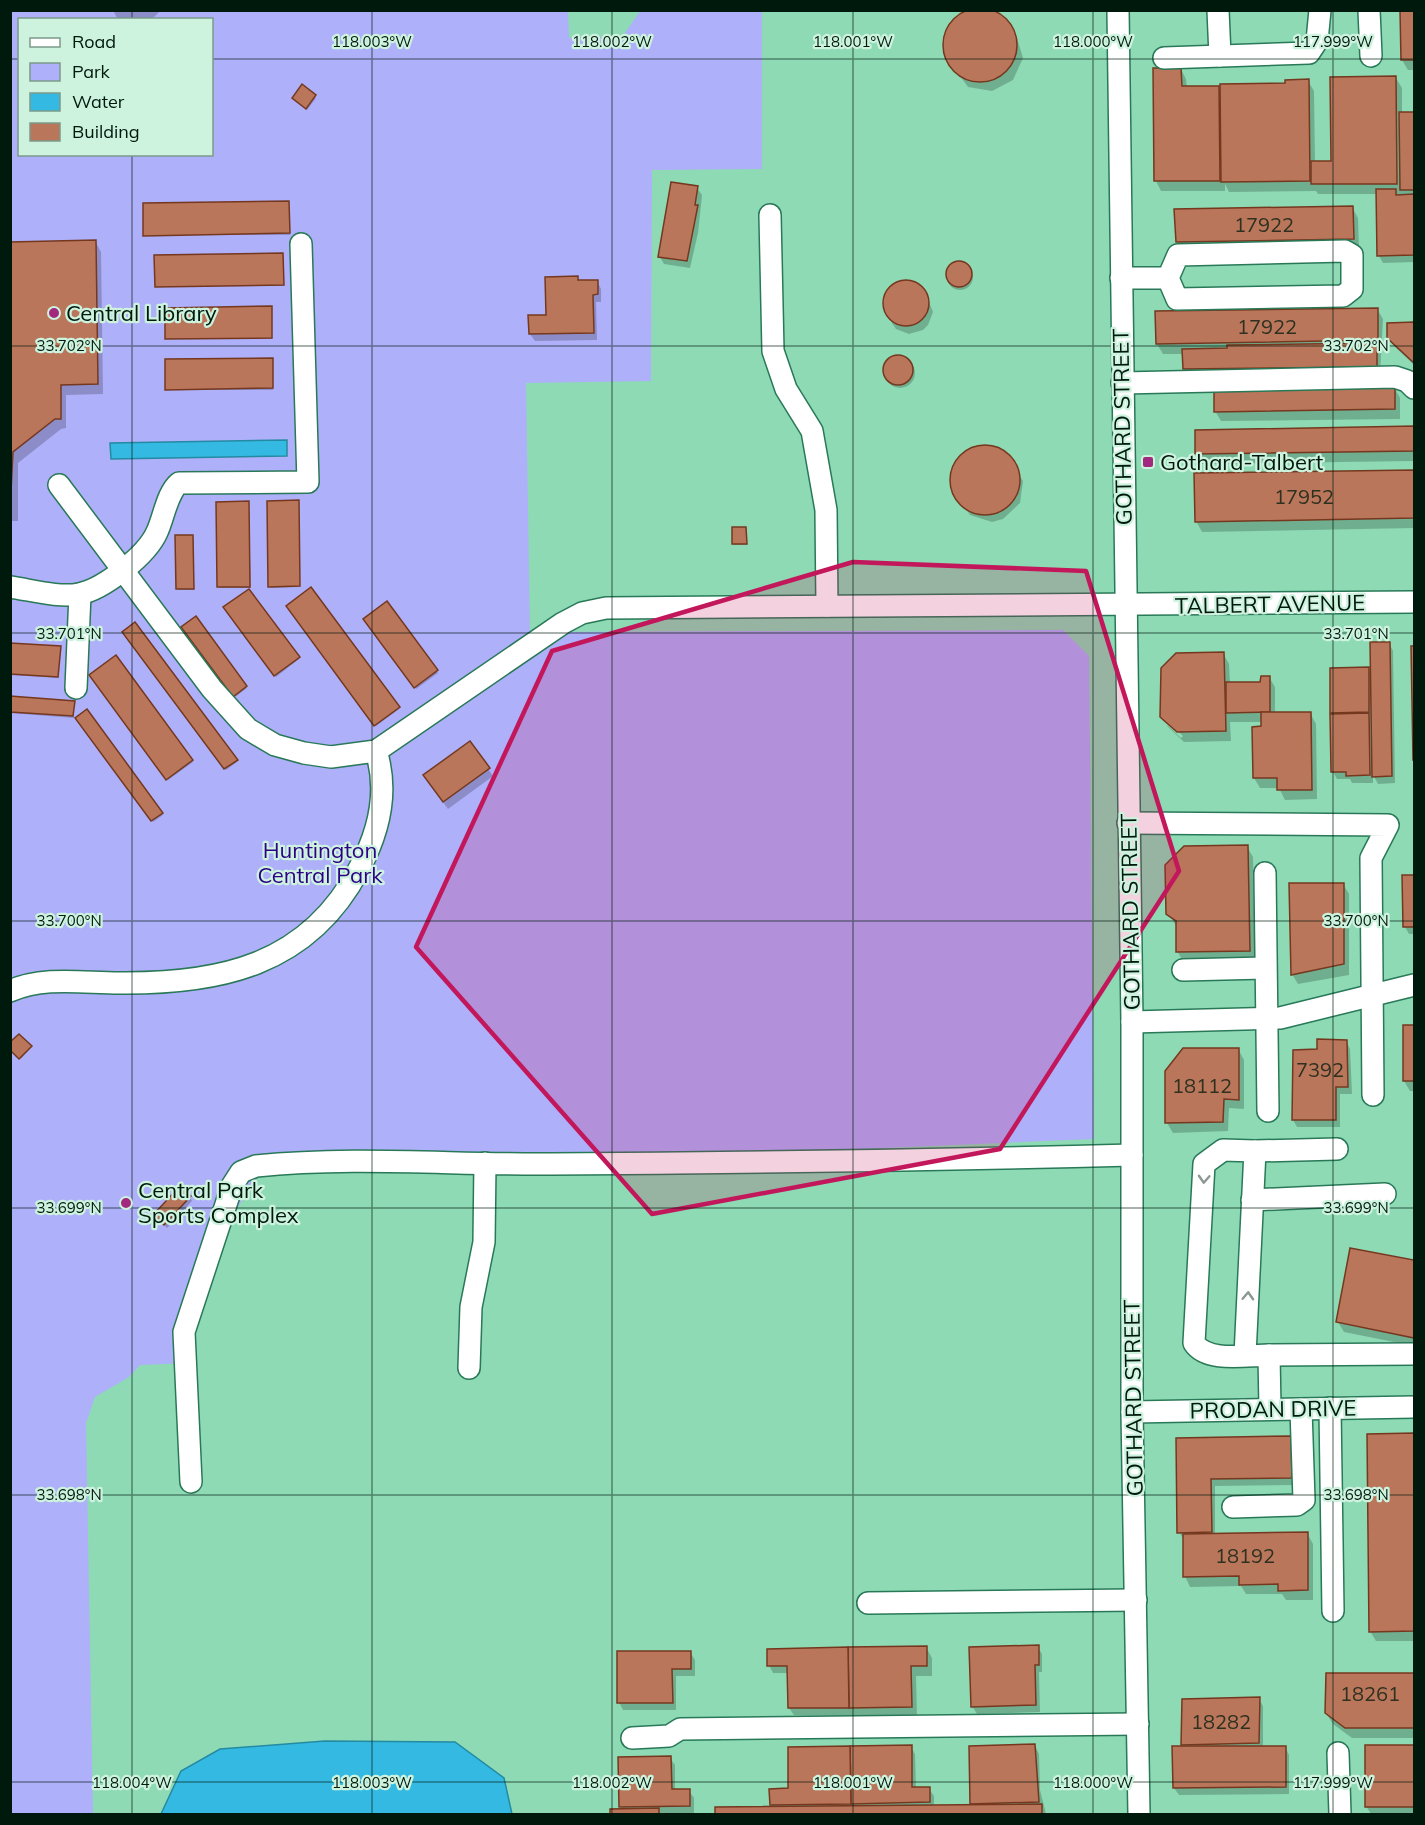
<svg xmlns="http://www.w3.org/2000/svg" width="1425" height="1825" font-family="Mulish,sans-serif">
<rect width="100%" height="100%" fill="#8ddab5"/>
<path fill="#aeb0fa" fill-rule="evenodd" d="M 568,10 L 569,38 L 623,36 L 640,11 L 762,11 L 762,169 L 652,170 L 651,381 L 526,383 L 530,632 L 1063,630 L 1089,656 L 1094,1139 L 259,1175 L 223,1230 L 187,1363 L 140,1365 L 129,1377 L 95,1397 L 86,1423 L 93,1814 L 11,1814 L 11,11 ZM 20,20 L 212,20 L 212,154 L 20,154 Z"/>
<g fill="#34bae2" stroke="#248aa2" stroke-width="1.5">
<polygon points="287,440 287,456 111,459 110,443"/>
<polygon points="325,1741 455,1742 504,1778 512,1814 161,1814 181,1771 220,1749"/>
</g>
<g fill="#0003">
<polygon points="113,10 161,10 151,20 118,20"/>
<polygon points="974,10 1001,15 1016,35 1023,58 1013,80 992,91 968,87 947,58 945,36 950,25 957,17"/>
<polygon points="1402,10 1414,10 1414,70 1408,70 1402,60"/>
<polygon points="1181,69 1186,79 1187,88 1218,87 1222,94 1308,81 1314,91 1315,162 1332,162 1396,78 1402,88 1402,114 1414,113 1414,262 1383,263 1379,256 1378,194 1318,194 1316,191 1229,192 1225,184 1225,191 1161,191 1156,181"/>
<polygon points="302,86 316,98 307,110 295,100"/>
<polygon points="697,188 702,195 698,233 690,268 664,264 660,257"/>
<polygon points="288,202 290,235 145,235"/>
<polygon points="1352,207 1358,218 1359,249 1183,252 1177,241"/>
<polygon points="95,241 101,252 103,394 66,395 66,428 61,429 18,463 18,521 10,521 10,243"/>
<polygon points="283,255 284,286 156,286"/>
<circle cx="960" cy="277" r="13"/>
<polygon points="578,278 580,282 597,281 601,289 601,302 596,302 597,340 535,341 530,334"/>
<polygon points="905,282 918,285 924,290 933,312 928,325 923,330 909,334 896,329 892,323 884,300 891,287"/>
<polygon points="1377,309 1383,319 1380,374 1188,376 1184,369 1184,354 1163,354 1157,344"/>
<polygon points="272,310 272,339 167,339"/>
<polygon points="1388,324 1414,324 1414,365 1393,345 1389,337"/>
<circle cx="900" cy="373" r="15"/>
<polygon points="273,361 273,390 167,390"/>
<polygon points="1394,387 1400,398 1400,419 1221,421 1215,411"/>
<polygon points="1414,427 1414,461 1202,464 1197,454 1196,431"/>
<polygon points="983,447 995,448 1005,453 1023,481 1020,503 1003,519 992,522 970,515 954,491 952,481 957,462 972,449"/>
<polygon points="1414,471 1414,528 1202,532 1196,521 1195,475"/>
<polygon points="248,502 251,588 220,588 219,587"/>
<polygon points="299,504 300,587 271,588 270,586"/>
<polygon points="746,528 747,545 734,545 733,544"/>
<polygon points="193,538 194,590 179,590 178,589"/>
<polygon points="311,589 399,709 376,726 288,606"/>
<polygon points="249,591 299,659 276,677 225,608"/>
<polygon points="387,604 438,673 416,689 365,620"/>
<polygon points="195,618 247,688 235,697 183,627"/>
<polygon points="135,624 237,762 226,770 124,632"/>
<polygon points="1389,643 1393,651 1395,783 1378,784 1373,775 1373,783 1352,783 1350,779 1337,779 1333,772 1332,713 1368,669 1372,676"/>
<polygon points="10,644 60,648 59,678 10,675"/>
<polygon points="1413,647 1414,647 1414,744"/>
<polygon points="1223,653 1229,664 1230,684 1262,683 1269,677 1275,687 1275,713 1310,713 1316,724 1317,799 1285,800 1279,788 1260,788 1254,778 1262,722 1230,722 1231,741 1184,742 1168,727 1167,725 1181,738 1183,736 1166,720 1166,723 1162,717"/>
<polygon points="115,658 193,762 168,780 91,675"/>
<polygon points="10,698 74,703 74,718 10,713"/>
<polygon points="86,711 163,815 153,822 76,718"/>
<polygon points="470,743 493,776 448,809 429,783"/>
<polygon points="1247,847 1253,857 1255,961 1183,961 1177,951 1177,927 1168,914"/>
<polygon points="1414,876 1414,934 1409,934 1405,927 1404,877"/>
<polygon points="1343,884 1349,894 1349,975 1298,984 1292,974"/>
<polygon points="1404,1027 1414,1027 1414,1091 1410,1091 1404,1081"/>
<polygon points="1346,1041 1350,1049 1352,1094 1340,1094 1340,1127 1297,1127 1293,1120"/>
<polygon points="31,1047 21,1059 10,1049"/>
<polygon points="1238,1049 1244,1060 1244,1109 1229,1108 1228,1131 1173,1133 1167,1123"/>
<polygon points="190,1197 192,1201 167,1228 158,1219 155,1215"/>
<polygon points="1351,1250 1414,1261 1414,1346 1344,1332 1338,1322"/>
<polygon points="1414,1434 1414,1641 1376,1641 1370,1631 1369,1435"/>
<polygon points="1290,1438 1295,1445 1295,1485 1215,1486 1215,1535 1307,1533 1313,1544 1313,1600 1286,1600 1282,1594 1246,1594 1241,1586 1190,1587 1185,1576 1184,1540 1179,1532 1177,1439"/>
<polygon points="926,1647 932,1658 932,1676 916,1676 917,1717 794,1715 789,1708 789,1673 773,1673 769,1665"/>
<polygon points="1038,1647 1042,1654 1042,1672 1039,1672 1040,1712 977,1714 972,1706"/>
<polygon points="690,1652 695,1660 695,1676 676,1676 676,1710 623,1710 619,1702"/>
<polygon points="1327,1675 1414,1675 1414,1738 1352,1738 1333,1724 1326,1713"/>
<polygon points="1259,1699 1263,1706 1263,1747 1285,1747 1289,1755 1289,1794 1179,1795 1174,1788 1185,1748 1183,1744"/>
<polygon points="1035,1746 1039,1754 1040,1790 1046,1814 717,1814 717,1809 773,1808 771,1805 790,1790 911,1747 915,1754 916,1789 929,1789 934,1796 934,1807 973,1806 971,1803"/>
<polygon points="1414,1746 1414,1814 1371,1814 1366,1806 1366,1747"/>
<polygon points="670,1758 675,1765 675,1791 689,1791 694,1798 694,1813 611,1814 611,1811 623,1810 620,1806"/>
</g>
<g fill="#b9765b" stroke="#75381f" stroke-width="1.5">
<circle cx="980" cy="45" r="37"/>
<polygon points="1400,10 1414,10 1414,60 1401,60"/>
<polygon points="1153,68 1181,68 1182,86 1219,86 1220,181 1154,181"/>
<polygon points="1396,76 1397,184 1311,184 1311,161 1331,161 1330,77"/>
<polygon points="1309,79 1310,181 1221,182 1220,84 1285,83 1285,80"/>
<polygon points="302,84 316,95 306,109 292,98"/>
<polygon points="1399,112 1414,112 1414,190 1400,190"/>
<polygon points="671,182 698,186 695,205 698,205 687,261 658,257"/>
<polygon points="1376,189 1396,189 1396,195 1414,194 1414,255 1377,256"/>
<polygon points="289,201 290,233 143,236 143,203"/>
<polygon points="1353,206 1354,239 1176,242 1174,209"/>
<polygon points="96,240 98,384 61,385 61,419 55,419 13,452 10,511 10,242"/>
<polygon points="283,253 284,285 155,287 154,255"/>
<circle cx="959" cy="274" r="13"/>
<polygon points="578,276 578,280 598,280 598,294 593,295 594,333 529,334 528,315 546,315 545,277"/>
<circle cx="906" cy="303" r="23"/>
<polygon points="272,306 272,338 165,339 165,308"/>
<polygon points="1378,308 1378,340 1156,344 1155,311"/>
<polygon points="1414,322 1414,363 1387,338 1387,323"/>
<polygon points="1377,343 1377,367 1183,369 1182,349 1227,348 1227,345"/>
<circle cx="898" cy="370" r="15"/>
<polygon points="273,358 273,388 165,390 165,359"/>
<polygon points="1395,386 1395,409 1214,412 1214,390"/>
<polygon points="1414,426 1414,451 1195,454 1195,430"/>
<circle cx="985" cy="480" r="35"/>
<polygon points="1414,470 1414,518 1195,522 1194,473"/>
<polygon points="299,500 300,586 268,587 267,501"/>
<polygon points="249,501 250,587 217,587 216,502"/>
<polygon points="732,527 746,527 747,544 732,544"/>
<polygon points="175,535 193,535 194,589 176,589"/>
<polygon points="311,587 400,707 374,726 286,606"/>
<polygon points="249,589 300,657 274,676 223,607"/>
<polygon points="387,601 438,670 414,688 363,619"/>
<polygon points="196,616 247,686 233,697 181,627"/>
<polygon points="135,622 238,760 224,769 122,632"/>
<polygon points="1370,642 1390,642 1392,776 1372,777"/>
<polygon points="10,643 61,646 58,677 10,674"/>
<polygon points="1411,646 1414,646 1414,760 1413,760"/>
<polygon points="1224,652 1226,731 1177,732 1160,717 1161,668 1176,653"/>
<polygon points="116,655 193,760 166,780 89,675"/>
<polygon points="1369,667 1369,712 1330,713 1330,668"/>
<polygon points="1261,676 1270,676 1270,712 1226,713 1226,682 1260,682"/>
<polygon points="10,696 75,701 73,716 10,712"/>
<polygon points="87,709 163,813 151,821 75,718"/>
<polygon points="1261,712 1311,712 1312,790 1277,790 1277,778 1253,778 1252,727 1261,726"/>
<polygon points="1369,713 1370,775 1346,776 1346,772 1331,772 1330,714"/>
<polygon points="470,741 490,768 443,802 423,775"/>
<polygon points="1248,845 1250,951 1176,952 1176,921 1166,914 1165,865 1184,846"/>
<polygon points="1402,875 1414,875 1414,927 1403,927"/>
<polygon points="1289,883 1344,883 1344,964 1291,975"/>
<rect x="1403" y="1025" width="11" height="56"/>
<polygon points="19,1034 32,1046 19,1059 10,1050 10,1042"/>
<polygon points="1317,1039 1347,1040 1348,1087 1336,1087 1336,1120 1292,1120 1293,1050 1317,1049"/>
<polygon points="1183,1048 1239,1048 1239,1100 1224,1099 1223,1122 1165,1123 1165,1071"/>
<polygon points="180,1186 191,1196 164,1225 153,1215"/>
<polygon points="1350,1248 1414,1260 1414,1338 1336,1322"/>
<polygon points="1414,1433 1414,1631 1369,1632 1367,1434"/>
<polygon points="1291,1436 1292,1478 1211,1479 1212,1532 1177,1533 1176,1438"/>
<polygon points="1308,1532 1308,1590 1278,1591 1278,1584 1239,1585 1239,1576 1183,1577 1183,1534"/>
<polygon points="1039,1645 1039,1665 1035,1665 1036,1705 971,1707 969,1647"/>
<polygon points="927,1646 927,1666 911,1666 912,1707 849,1708 848,1647"/>
<polygon points="848,1647 849,1708 788,1708 787,1666 767,1666 767,1649"/>
<polygon points="617,1651 691,1651 691,1669 672,1669 673,1703 617,1703"/>
<polygon points="1326,1673 1414,1673 1414,1728 1345,1728 1325,1713"/>
<polygon points="1260,1697 1259,1743 1181,1745 1182,1699"/>
<polygon points="1035,1744 1039,1802 970,1804 969,1746"/>
<polygon points="912,1745 912,1787 930,1787 930,1802 851,1804 850,1746"/>
<rect x="1365" y="1745" width="49" height="62"/>
<polygon points="850,1746 851,1804 770,1805 769,1789 788,1788 788,1747"/>
<polygon points="1172,1746 1286,1746 1286,1787 1173,1788"/>
<polygon points="671,1756 672,1789 690,1789 690,1806 619,1807 618,1757"/>
<polygon points="1042,1804 1042,1814 715,1814 715,1807"/>
<polygon points="659,1808 659,1814 610,1814 610,1809"/>
</g>
<g fill="none" stroke-linecap="round" stroke-linejoin="round">
<g stroke="#297958" stroke-width="24">
<g id="minor">
<polyline points="1118,10 1132,1022 1132,1412 1139,1814"/>
<polyline points="1218,10 1220,56"/>
<polyline points="1369,10 1371,56"/>
<polyline points="1164,58 1309,53 1317,41 1320,10"/>
<polyline points="770,215 773,351 786,389 812,431 826,510 827,606"/>
<polyline points="1121,278 1168,278 1178,255 1345,251 1352,255 1352,289 1343,296 1177,299 1168,278"/>
<polyline points="1122,383 1395,377 1407,381 1414,388"/>
<polyline points="59,485 212,689 248,729 275,745 304,753 331,757 376,751 563,623 582,613 606,608 1414,602"/>
<path d="M 10,587 C 31,590 59,598 79,594 C 104,589 147,555 157,532 C 164,517 167,493 179,483 L 308,482 L 301,244"/>
<polyline points="76,688 80,594"/>
<polyline points="1128,823 1388,825 1371,858 1373,1095"/>
<polyline points="1265,873 1268,1111"/>
<polyline points="1183,970 1265,968"/>
<path d="M 10,991 C 44,976 83,983 119,983 C 219,984 308,966 359,869 C 379,832 389,792 376,751"/>
<polyline points="1132,1022 1280,1018 1414,985"/>
<polyline points="1255,1151 1337,1149"/>
<polyline points="1252,1200 1385,1194"/>
<path d="M 1245,1355 L 1255,1151 L 1223,1150 L 1204,1164 L 1194,1343 C 1207,1363 1247,1355 1269,1355 L 1270,1409"/>
<polyline points="1269,1355 1414,1354"/>
<polyline points="469,1368 471,1307 484,1242 485,1163"/>
<polyline points="1330,1408 1333,1611"/>
<polyline points="1132,1412 1414,1407"/>
<path d="M 191,1482 L 184,1332 L 232,1186 L 241,1172 L 256,1166 C 356,1156 452,1165 551,1164 C 745,1163 938,1160 1132,1155"/>
<polyline points="1233,1507 1297,1505 1304,1500 1301,1409"/>
<polyline points="868,1603 1136,1600"/>
<polyline points="632,1738 669,1736 680,1729 1138,1724"/>
<polyline points="1338,1753 1340,1814"/>
</g>
</g>
<use href="#minor" stroke="#fff" stroke-width="21"/>
</g>
<defs><path id="oneway-chevron" d="M-2-3.5L2.5 0L-2 3.5" fill="none" stroke-width="1.6" stroke-linecap="round" stroke-linejoin="round" transform="scale(1.5)"/></defs>
<g stroke="#8c9892">
<use href="#oneway-chevron" transform="translate(1204 1179) rotate(93)"/>
<use href="#oneway-chevron" transform="translate(1248 1296) rotate(-87)"/>
</g>
<path fill="#c2185b" fill-opacity="0.2" stroke="#c2185b" stroke-width="4.5" stroke-linejoin="round" d="M 853,562 L 1086,571 L 1179,871 L 1000,1149 L 652,1214 L 416,947 L 552,651 Z"/>
<path fill="none" stroke="#00190d" stroke-width="1.5" stroke-opacity="0.45" d="M 132,10 L 132,20M 372,10 L 372,1814M 612,10 L 612,1814M 853,10 L 853,1814M 1093,10 L 1093,1814M 1333,10 L 1333,1814M 10,59 L 20,59M 212,59 L 1414,59M 132,154 L 132,1814M 10,346 L 1414,346M 10,633 L 1414,633M 10,921 L 1414,921M 10,1208 L 1414,1208M 10,1495 L 1414,1495M 10,1782 L 1414,1782"/>
<g fill="#a2287e" stroke="#cdf2de" stroke-width="2">
<circle cx="54" cy="313" r="6"/>
<rect x="1142" y="456" width="12" height="12" rx="3"/>
<circle cx="126" cy="1203" r="6"/>
</g>
<g text-anchor="middle" dominant-baseline="central" stroke-width="4.5" stroke-linejoin="round" paint-order="stroke">
<g font-size="20" fill="#2e3020">
<text x="1264" y="224">17922</text>
<text x="1267" y="326">17922</text>
<text x="1304" y="496">17952</text>
<text x="1320" y="1069">7392</text>
<text x="1202" y="1085">18112</text>
<text x="1245" y="1555">18192</text>
<text x="1370" y="1693">18261</text>
<text x="1221" y="1721">18282</text>
</g>
<g font-size="22" fill="#00190d" stroke="#cdf2de" text-anchor="start">
<text x="66" y="313">Central Library</text>
<text x="1160" y="462">Gothard-Talbert</text>
<text x="138" y="1190">Central Park<tspan x="138" dy="25">Sports Complex</tspan></text>
</g>
<g font-size="22" fill="#00190d" stroke="#cdf2de">
<text transform="translate(1122 427) rotate(-91)">GOTHARD STREET</text>
<text transform="translate(1270 604) rotate(-1)">TALBERT AVENUE</text>
<text transform="translate(1130 912) rotate(-91)">GOTHARD STREET</text>
<text transform="translate(1133 1398) rotate(-91)">GOTHARD STREET</text>
<text transform="translate(1273 1409) rotate(-1)">PRODAN DRIVE</text>
</g>
<g font-size="22" fill="#2d0086" stroke="#cdf2de">
<text x="320" y="850">Huntington<tspan x="320" dy="25">Central Park</tspan></text>
</g>
</g>
<g font-size="15" text-anchor="middle" fill="#00190d" stroke="#cdf2de" stroke-width="4.5" stroke-linejoin="round" paint-order="stroke">
<text x="372" y="47">118.003°W</text>
<text x="612" y="47">118.002°W</text>
<text x="853" y="47">118.001°W</text>
<text x="1093" y="47">118.000°W</text>
<text x="1333" y="47">117.999°W</text>
<text x="69" y="351">33.702°N</text>
<text x="1356" y="351">33.702°N</text>
<text x="69" y="639">33.701°N</text>
<text x="1356" y="639">33.701°N</text>
<text x="69" y="926">33.700°N</text>
<text x="1356" y="926">33.700°N</text>
<text x="69" y="1213">33.699°N</text>
<text x="1356" y="1213">33.699°N</text>
<text x="69" y="1500">33.698°N</text>
<text x="1356" y="1500">33.698°N</text>
<text x="132" y="1788">118.004°W</text>
<text x="372" y="1788">118.003°W</text>
<text x="612" y="1788">118.002°W</text>
<text x="853" y="1788">118.001°W</text>
<text x="1093" y="1788">118.000°W</text>
<text x="1333" y="1788">117.999°W</text>
</g>
<rect width="1425" height="1825" fill="none" stroke="#00190d" stroke-width="24"/>
<rect x="18" y="18" width="195" height="138" fill="#cdf2de" stroke="#7b9b8a" stroke-width="1.5"/>
<rect x="30" y="38" width="30" height="9" fill="#ffffff" stroke="#7b9b8a" stroke-width="1.5"/>
<text x="72" y="48" font-size="18" fill="#00190d">Road</text>
<rect x="30" y="63" width="30" height="18" fill="#aeb0fa" stroke="#7b9b8a" stroke-width="1.5"/>
<text x="72" y="78" font-size="18" fill="#00190d">Park</text>
<rect x="30" y="93" width="30" height="18" fill="#34bae2" stroke="#7b9b8a" stroke-width="1.5"/>
<text x="72" y="108" font-size="18" fill="#00190d">Water</text>
<rect x="30" y="123" width="30" height="18" fill="#b9765b" stroke="#7b9b8a" stroke-width="1.5"/>
<text x="72" y="138" font-size="18" fill="#00190d">Building</text>
</svg>
